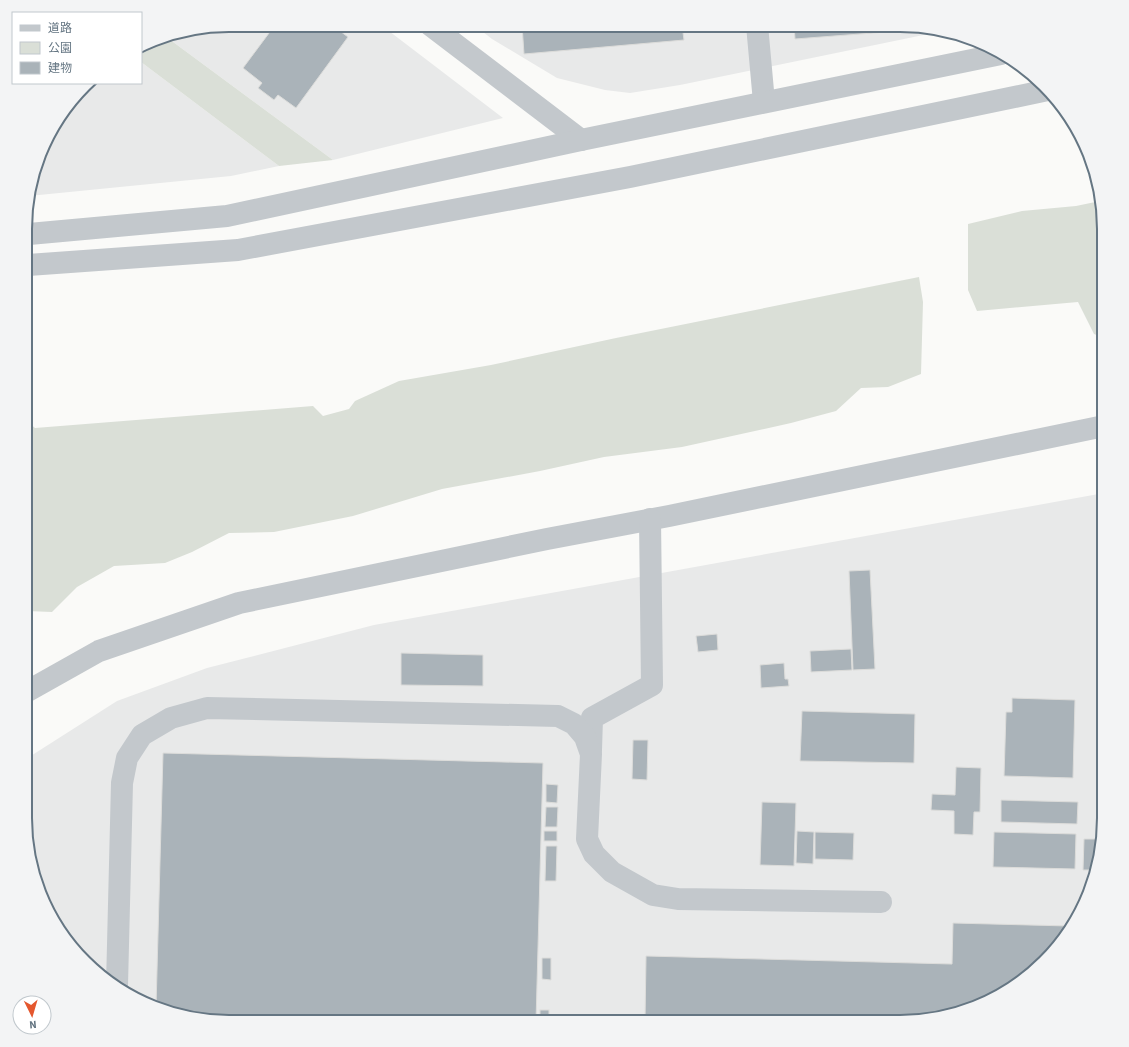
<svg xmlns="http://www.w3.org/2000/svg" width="1129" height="1047" font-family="'Source Sans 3','Noto Sans JP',sans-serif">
<rect width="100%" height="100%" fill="#fafaf8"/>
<g fill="#e8e9e9">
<polygon points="229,25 381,25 503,118 333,160 165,36"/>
<polygon points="474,25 914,25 938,32 680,85 630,93 605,90 557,78 492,39"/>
<polygon points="141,62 279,166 231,176 29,196 29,189 52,127 88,83 141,83"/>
<polygon points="1104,493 1104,819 1100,858 1083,908 1034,972 978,1007 913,1022 228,1022 176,1015 139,1001 75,952 40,896 25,831 26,759 117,701 207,668 374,625"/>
</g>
<g fill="#dadfd7">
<polygon points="163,36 165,36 333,160 279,166 141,62 141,49"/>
<polygon points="1100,201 1104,215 1104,338 1094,334 1078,302 977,311 968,290 968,224 1022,211 1076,206"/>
<polygon points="919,277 923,302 921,374 888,387 861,388 836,411 791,423 682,447 604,457 540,471 442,489 353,516 274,532 229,533 192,552 165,563 114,566 77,587 52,612 27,611 28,422 35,428 313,406 323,416 349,409 355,401 399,381 491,365 616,338"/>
</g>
<g fill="#aab3b9" stroke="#dcdcda">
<polygon points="275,25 332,25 348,37 296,108 278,95 274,100 258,88 262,83 243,68"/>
<polygon points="475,25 520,25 520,26 481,29"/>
<polygon points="522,25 682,25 684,40 524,54"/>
<polygon points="794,25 914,25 925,29 795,39"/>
<rect x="1099" y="537" width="5" height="19"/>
<polygon points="870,570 875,669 853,670 849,571"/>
<polygon points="717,634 718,650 698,652 696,636"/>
<polygon points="1101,641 1104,641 1104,677 1100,677"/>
<polygon points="851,649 852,670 811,672 810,651"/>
<polygon points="401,653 483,655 483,686 401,685"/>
<polygon points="784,663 785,679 788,679 789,686 761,688 760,665"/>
<polygon points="1012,698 1075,700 1073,778 1004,776 1006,712 1012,712"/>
<polygon points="802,711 915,714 914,763 800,761"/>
<polygon points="633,740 648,740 647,780 632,779"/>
<polygon points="163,753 543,763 536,1022 228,1022 176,1015 156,1007"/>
<polygon points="956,767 981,768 980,812 974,812 973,835 954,834 954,811 931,810 932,794 955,795"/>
<polygon points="546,784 558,785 557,803 546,802"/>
<polygon points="1001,800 1078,802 1077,824 1001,822"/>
<polygon points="762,802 796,803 794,866 760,865"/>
<polygon points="546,807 558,807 557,827 545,827"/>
<rect x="544" y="831" width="13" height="10"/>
<polygon points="797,831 814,832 813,864 796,863"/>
<polygon points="815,832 854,833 853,860 815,859"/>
<polygon points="994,832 1076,834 1075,869 993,867"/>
<polygon points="1084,839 1102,839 1100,858 1096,870 1083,870"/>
<polygon points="546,846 557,846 556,881 545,881"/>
<polygon points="953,923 1069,926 1034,972 978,1007 913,1022 645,1022 646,956 952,964"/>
<polygon points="542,958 551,958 551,980 542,979"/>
<rect x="540" y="1010" width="9" height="12"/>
</g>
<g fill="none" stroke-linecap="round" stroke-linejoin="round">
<g stroke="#c3c8cc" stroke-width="22">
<polyline points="430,25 581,140"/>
<polyline points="757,25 764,102"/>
<polyline points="29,234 227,216 581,140 1001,54"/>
<polyline points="28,265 238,250 630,177 1048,90"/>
<polyline points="26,692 99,651 239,603 547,539 669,516 1104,426"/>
<polyline points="591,750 592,718 652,685 650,519"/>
<polyline points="117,985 122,783 127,758 142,735 171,718 207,708 558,716 574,724 585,737 591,754 587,839 594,854 612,872 653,895 678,899 881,902"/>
</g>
</g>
<path d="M0 0H1129V1047H0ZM229 32H900A197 197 0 0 1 1097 229V818A197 197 0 0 1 900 1015H229A197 197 0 0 1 32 818V229A197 197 0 0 1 229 32Z" fill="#f3f4f5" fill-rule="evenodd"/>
<path fill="none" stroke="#657683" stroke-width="2" d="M229 32H900A197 197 0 0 1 1097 229V818A197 197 0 0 1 900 1015H229A197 197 0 0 1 32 818V229A197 197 0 0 1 229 32Z"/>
<rect x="12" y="12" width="130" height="72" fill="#ffffff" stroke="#c1c8cd"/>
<rect x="20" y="25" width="20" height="6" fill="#c3c8cc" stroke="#c1c8cd"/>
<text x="48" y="32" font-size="12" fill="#657683">道路</text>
<rect x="20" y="42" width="20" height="12" fill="#dadfd7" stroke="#c1c8cd"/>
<text x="48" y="52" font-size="12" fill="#657683">公園</text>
<rect x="20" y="62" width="20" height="12" fill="#aab3b9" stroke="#c1c8cd"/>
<text x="48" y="72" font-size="12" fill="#657683">建物</text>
<g transform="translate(32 1015) rotate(175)"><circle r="19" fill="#ffffff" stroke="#c1c8cd"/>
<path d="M0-3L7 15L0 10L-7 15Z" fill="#e4572e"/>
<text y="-6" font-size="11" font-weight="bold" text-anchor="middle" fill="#657683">N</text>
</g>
</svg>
